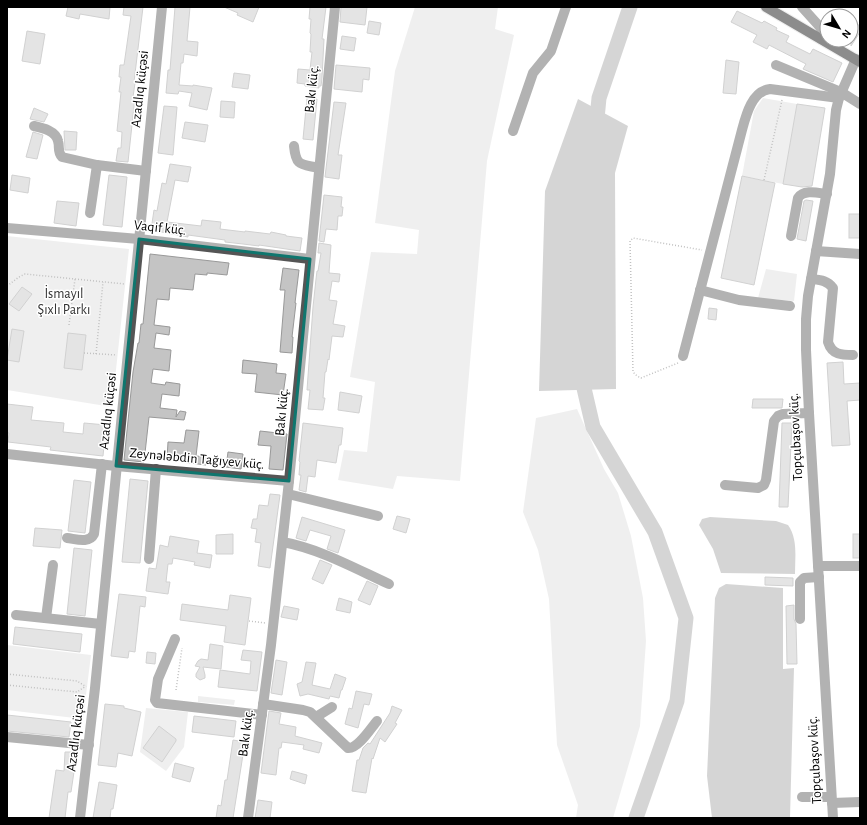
<svg xmlns="http://www.w3.org/2000/svg" width="867" height="825" font-family="'Alegreya Sans',sans-serif">
<rect width="100%" height="100%" fill="#fff"/>
<g fill="#dcdcdc">
<polygon points="415,7 498,7 495,29 514,35 487,161 460,481 397,476 393,489 338,480 344,450 367,452 375,382 350,377 371,252 417,254 419,230 375,223 395,71"/>
<polygon points="763,98 797,104 783,184 742,176 754,111"/>
<polygon points="7,236 129,249 112,407 7,390"/>
<polygon points="766,269 797,274 794,301 758,298"/>
<polygon points="577,409 604,469 618,493 631,536 643,598 646,641 640,726 613,818 576,818 578,805 557,745 549,599 538,550 523,512 536,418"/>
<polygon points="7,645 91,655 83,719 7,710"/>
<polygon points="198,696 235,700 234,705 198,702"/>
<polygon points="146,708 188,712 184,747 166,771 140,752"/>
</g>
<g fill="#a3a3a3">
<polygon points="578,99 628,126 615,173 616,389 539,391 545,191"/>
<path d="M 710,517 L 776,521 L 788,525 C 798,539 795,557 795,574 L 721,573 L 713,549 L 699,525 L 702,519 Z"/>
<polygon points="726,584 783,588 783,669 794,668 790,818 712,818 707,776 715,598 719,588"/>
</g>
<g fill="none" stroke-linecap="round" stroke-linejoin="round">
<g stroke="#a3a3a3" stroke-width="15">
<polyline points="596,129 599,98 630,7"/>
<polyline points="580,371 593,427 655,532 686,618 677,701 636,818"/>
</g>
</g>
<g fill="#c4c4c4" stroke="#999">
<polygon points="68,7 110,7 109,19 80,14 79,19 66,16"/>
<polygon points="124,7 143,7 134,82 135,83 133,97 135,97 128,162 116,161 118,148 121,148 122,132 117,131 121,92 119,92 121,77 119,77 120,65 124,65 131,16 123,15"/>
<polygon points="175,7 190,7 187,41 198,42 197,56 184,54 183,63 181,63 179,85 193,86 193,85 212,88 207,110 189,106 192,93 179,91 178,94 166,93 168,70 170,70"/>
<polygon points="224,7 259,7 253,22 237,15 238,13"/>
<polygon points="310,7 326,7 322,39 324,39 322,78 321,86 319,86 319,88 305,86 305,84 297,83 298,69 310,70 312,52 310,52 311,34 310,33 311,19 309,19"/>
<polygon points="341,7 367,7 365,25 340,22"/>
<polygon points="737,11 762,23 764,21 777,28 776,30 789,36 786,42 810,54 813,49 842,63 833,82 803,69 806,64 769,45 767,49 753,42 757,35 731,22"/>
<polygon points="851,20 860,26 860,32 851,46"/>
<polygon points="369,21 381,23 379,35 367,33"/>
<polygon points="27,31 45,34 40,64 22,61"/>
<polygon points="342,36 356,38 354,51 340,49"/>
<polygon points="726,60 739,62 736,94 723,93"/>
<polygon points="336,65 370,68 369,80 363,79 362,92 334,89"/>
<polygon points="234,73 250,75 248,89 232,87"/>
<polygon points="307,98 317,99 313,140 303,139"/>
<polygon points="221,101 235,102 234,118 220,117"/>
<polygon points="334,102 346,103 338,155 342,155 339,179 325,177"/>
<polygon points="797,104 825,108 812,186 802,187 783,184"/>
<polygon points="164,106 177,107 173,155 158,153"/>
<polygon points="34,108 48,114 44,122 30,119"/>
<polygon points="185,122 208,125 205,142 182,138"/>
<polygon points="64,131 77,132 76,150 65,150"/>
<polygon points="33,132 43,135 37,159 26,157"/>
<polygon points="170,164 191,167 188,182 175,180 167,222 201,226 202,220 221,222 220,229 245,232 245,231 270,234 271,232 286,235 286,236 302,238 300,251 259,245 259,246 243,244 225,242 225,240 188,235 188,237 151,230 154,210 157,211 162,183 166,184"/>
<polygon points="12,175 30,178 28,193 10,190"/>
<polygon points="109,175 127,177 122,227 103,225"/>
<polygon points="742,176 775,183 754,285 721,278"/>
<polygon points="324,195 342,197 341,207 343,207 342,216 338,216 337,230 326,229 324,242 319,241"/>
<polygon points="806,200 813,201 806,241 797,239 804,201"/>
<polygon points="57,201 79,203 76,226 54,223"/>
<rect x="849" y="214" width="11" height="24"/>
<polygon points="319,243 331,245 329,273 340,274 339,282 332,281 329,300 337,301 333,324 345,326 343,337 332,336 329,360 328,359 326,372 325,372 323,398 325,398 323,410 308,409 310,390 307,390 313,307 316,279 317,271 318,271 321,253 318,253"/>
<polygon points="150,254 229,263 227,275 207,273 207,275 195,274 193,290 170,288 169,300 157,299 154,325 170,327 169,335 156,333 154,348 171,350 169,371 153,369 151,383 165,385 166,382 180,384 179,396 162,394 160,408 177,410 176,417 180,411 186,412 184,420 149,417 144,462 124,460 133,372 138,343 139,343 141,324 143,324"/>
<polygon points="283,268 299,270 295,303 296,303 292,337 293,337 292,353 280,352 285,290 280,290"/>
<polygon points="22,287 32,294 19,311 9,304"/>
<polygon points="709,308 717,309 716,320 708,319"/>
<polygon points="12,329 24,331 19,362 7,360"/>
<polygon points="68,333 86,335 82,370 64,368"/>
<polygon points="243,360 277,364 276,373 286,374 283,395 255,392 257,374 242,373"/>
<polygon points="843,362 844,384 860,383 860,400 847,401 850,445 832,446 827,363"/>
<polygon points="340,392 362,396 359,413 338,410"/>
<polygon points="753,399 783,399 782,408 752,408"/>
<polygon points="7,404 33,407 31,420 64,423 63,432 83,434 84,423 106,425 103,456 50,450 51,447 8,442 9,433 7,433"/>
<polygon points="303,423 343,428 341,445 339,445 336,463 317,460 315,477 308,476 306,492 299,490 301,475 299,475 300,462 299,461"/>
<polygon points="782,423 792,423 788,507 779,507"/>
<polygon points="186,430 199,431 196,456 207,457 206,465 182,462 182,460 167,459 168,442 184,443"/>
<polygon points="260,431 287,434 283,470 269,469 271,446 258,445"/>
<polygon points="228,452 243,454 241,469 226,467"/>
<polygon points="130,479 148,481 140,563 122,562"/>
<polygon points="74,480 91,482 85,533 68,531"/>
<polygon points="270,494 280,495 270,568 258,566 261,543 255,542 257,529 251,528 253,519 257,519 259,505 268,506"/>
<polygon points="397,516 410,519 406,533 393,529"/>
<polygon points="302,517 345,530 338,553 327,549 331,536 310,530 306,541 296,538"/>
<polygon points="35,528 62,530 60,548 33,546"/>
<polygon points="233,534 233,554 216,554 216,535"/>
<rect x="853" y="534" width="7" height="24"/>
<polygon points="170,536 199,541 197,553 212,555 210,568 194,565 195,562 173,558 172,564 168,564 166,582 170,582 168,594 146,591 149,568 156,569 160,545 168,547"/>
<polygon points="74,548 92,550 85,616 67,614"/>
<polygon points="320,560 332,565 323,584 312,579"/>
<polygon points="765,577 793,578 793,586 765,585"/>
<polygon points="367,581 378,586 370,605 358,600"/>
<polygon points="119,594 146,597 145,607 140,606 135,652 129,651 128,658 111,656"/>
<polygon points="230,595 251,598 245,645 224,642 226,626 180,620 182,604 228,610"/>
<polygon points="339,598 352,602 350,613 336,610"/>
<polygon points="794,605 794,619 796,624 797,664 787,664 786,606"/>
<polygon points="284,606 299,609 297,620 281,617"/>
<polygon points="15,627 82,634 80,652 13,644"/>
<polygon points="210,644 223,646 221,669 203,667 205,675 205,678 200,680 196,677 196,674 200,667 195,666 198,661 201,659 208,660"/>
<polygon points="243,650 262,652 257,691 218,687 220,670 250,674 251,661 241,660"/>
<polygon points="147,652 156,653 155,664 146,663"/>
<polygon points="276,660 287,662 282,695 271,693"/>
<polygon points="306,662 316,663 312,685 330,689 335,674 346,678 342,690 341,690 339,698 330,696 329,699 308,694 300,696 297,684 302,682"/>
<polygon points="356,691 372,694 369,705 364,704 358,728 345,724 349,708 352,709"/>
<polygon points="105,704 124,706 124,708 141,712 132,756 118,753 116,767 98,765"/>
<polygon points="392,706 402,710 395,723 397,724 385,742 380,738 373,759 372,758 366,793 352,791 357,760 359,760 363,748 368,743 370,744 390,713"/>
<polygon points="269,711 281,713 279,724 296,727 295,736 322,743 319,753 303,749 304,745 282,742 281,748 279,748 276,775 261,773"/>
<polygon points="7,715 71,722 69,737 7,731"/>
<polygon points="194,716 236,721 234,737 192,732"/>
<polygon points="159,726 176,739 176,741 162,762 143,748"/>
<polygon points="233,740 245,742 233,818 216,818 218,805 221,806 225,780 227,780"/>
<polygon points="65,752 76,752 75,765 71,792 68,792 65,818 49,818 56,770 64,771"/>
<polygon points="175,763 194,768 190,782 172,777"/>
<polygon points="292,771 307,775 305,784 290,779"/>
<polygon points="99,782 117,785 113,809 111,809 110,818 93,818"/>
<polygon points="258,800 272,802 270,818 255,818"/>
</g>
<g fill="none" stroke-linecap="round" stroke-linejoin="round">
<g stroke="#dbdbdb" stroke-width="12">
<polyline id="major" points="766,7 860,62"/>
</g>
<g stroke="#777" stroke-width="1.5" stroke-dasharray="1 2" stroke-linecap="butt">
<polyline points="764,180 782,100"/>
<polyline points="7,286 19,277 25,274 125,284"/>
<polyline points="69,325 75,279"/>
<polyline points="84,353 117,355"/>
<polyline points="96,354 103,282"/>
<polyline points="678,363 641,378 637,376 633,372 630,241 633,238 702,250"/>
<polyline points="249,621 265,623"/>
<polyline points="7,674 77,681 85,686"/>
<polyline points="7,685 77,692 86,686"/>
<polyline points="176,690 182,648"/>
</g>
<g stroke="#555" stroke-width="10">
<polyline points="802,7 820,27 822,31 821,39"/>
<polyline points="776,65 841,92 860,104"/>
<path d="M 34,126 C 43,128 56,131 58,141 C 60,147 57,152 62,157 L 97,165"/>
<polyline points="513,131 533,73 551,51 566,7"/>
<path d="M 294,146 C 296,167 301,164 319,168"/>
<polyline points="90,213 97,165 146,171"/>
<polyline points="7,228 139,239 310,259"/>
<path d="M 791,236 L 798,198 C 804,189 818,193 827,194"/>
<polyline points="816,251 860,254"/>
<path d="M 811,279 C 820,280 827,280 833,288 L 828,342 C 832,355 842,355 853,355"/>
<polyline points="700,290 739,300 790,306"/>
<path d="M 683,356 L 742,130 C 746,115 752,91 770,89 L 839,98"/>
<polyline points="7,454 116,466 289,481"/>
<polyline points="725,485 758,488 764,485 766,480 774,421 778,416 783,414 809,413"/>
<polyline points="288,494 378,516"/>
<path d="M 67,538 C 76,539 89,544 94,534 L 102,464"/>
<path d="M 283,542 C 320,549 354,568 389,584"/>
<polyline points="149,559 156,469"/>
<polyline points="818,566 860,566"/>
<polyline points="16,615 101,624"/>
<polyline points="46,618 53,565"/>
<polyline points="800,619 800,582 804,578 819,577"/>
<polyline points="175,639 158,679 155,700 157,703 262,715"/>
<path d="M 263,704 L 303,710 L 310,712 L 348,748 C 358,749 371,728 377,721"/>
<polyline points="316,717 332,707"/>
<polyline points="7,737 89,745"/>
<polyline points="802,797 831,797"/>
<polyline points="832,803 860,802"/>
<polyline points="80,818 95,688 162,7"/>
<polyline points="248,818 271,645 289,481 335,7"/>
<polyline points="833,818 809,413 806,350 806,319 808,296 830,174 836,110 839,98 856,59"/>
</g>
<use href="#major" stroke="#000" stroke-width="10"/>
</g>
<path d="M0 0H867V825H0ZM 139,239 L 310,259 L 289,481 L 116,466 Z" fill="#fff" fill-opacity=".55" fill-rule="evenodd"/>
<path fill="none" stroke="#0f766e" stroke-width="3" stroke-linejoin="round" d="M 139,239 L 310,259 L 289,481 L 116,466 Z"/>
<g text-anchor="middle" dominant-baseline="central" stroke-width="3" stroke-linejoin="round" paint-order="stroke">
<g font-size="14" fill="#000" stroke="#fff">
<text transform="translate(140 89) rotate(-84)">Azadlıq küçəsi</text>
<text transform="translate(312 89) rotate(-84)">Bakı küç.</text>
<text transform="translate(160 228) rotate(6)">Vaqif küç.</text>
<text transform="translate(108 411) rotate(-84)">Azadlıq küçəsi</text>
<text transform="translate(282 412) rotate(-85)">Bakı küç.</text>
<text transform="translate(796 437) rotate(-93)">Topçubaşov küç.</text>
<text transform="translate(197 459) rotate(5)">Zeynələbdin Tağıyev küç.</text>
<text transform="translate(76 733) rotate(-83)">Azadlıq küçəsi</text>
<text transform="translate(246 733) rotate(-83)">Bakı küç.</text>
<text transform="translate(815 760) rotate(-93)">Topçubaşov küç.</text>
</g>
<g font-size="14" fill="#333" stroke="#fff">
<text x="64" y="294">İsmayıl<tspan x="64" dy="16">Şıxlı Parkı</tspan></text>
</g>
</g>
<rect width="867" height="825" fill="none" stroke="#000000" stroke-width="16"/>
<g transform="translate(839 28) rotate(128)"><circle r="19" fill="#ffffff" stroke="#999999"/>
<path d="M0-3L7 15L0 10L-7 15Z" fill="#000000"/>
<text y="-6" font-size="11" font-weight="bold" text-anchor="middle" fill="#000000">N</text>
</g>
</svg>
